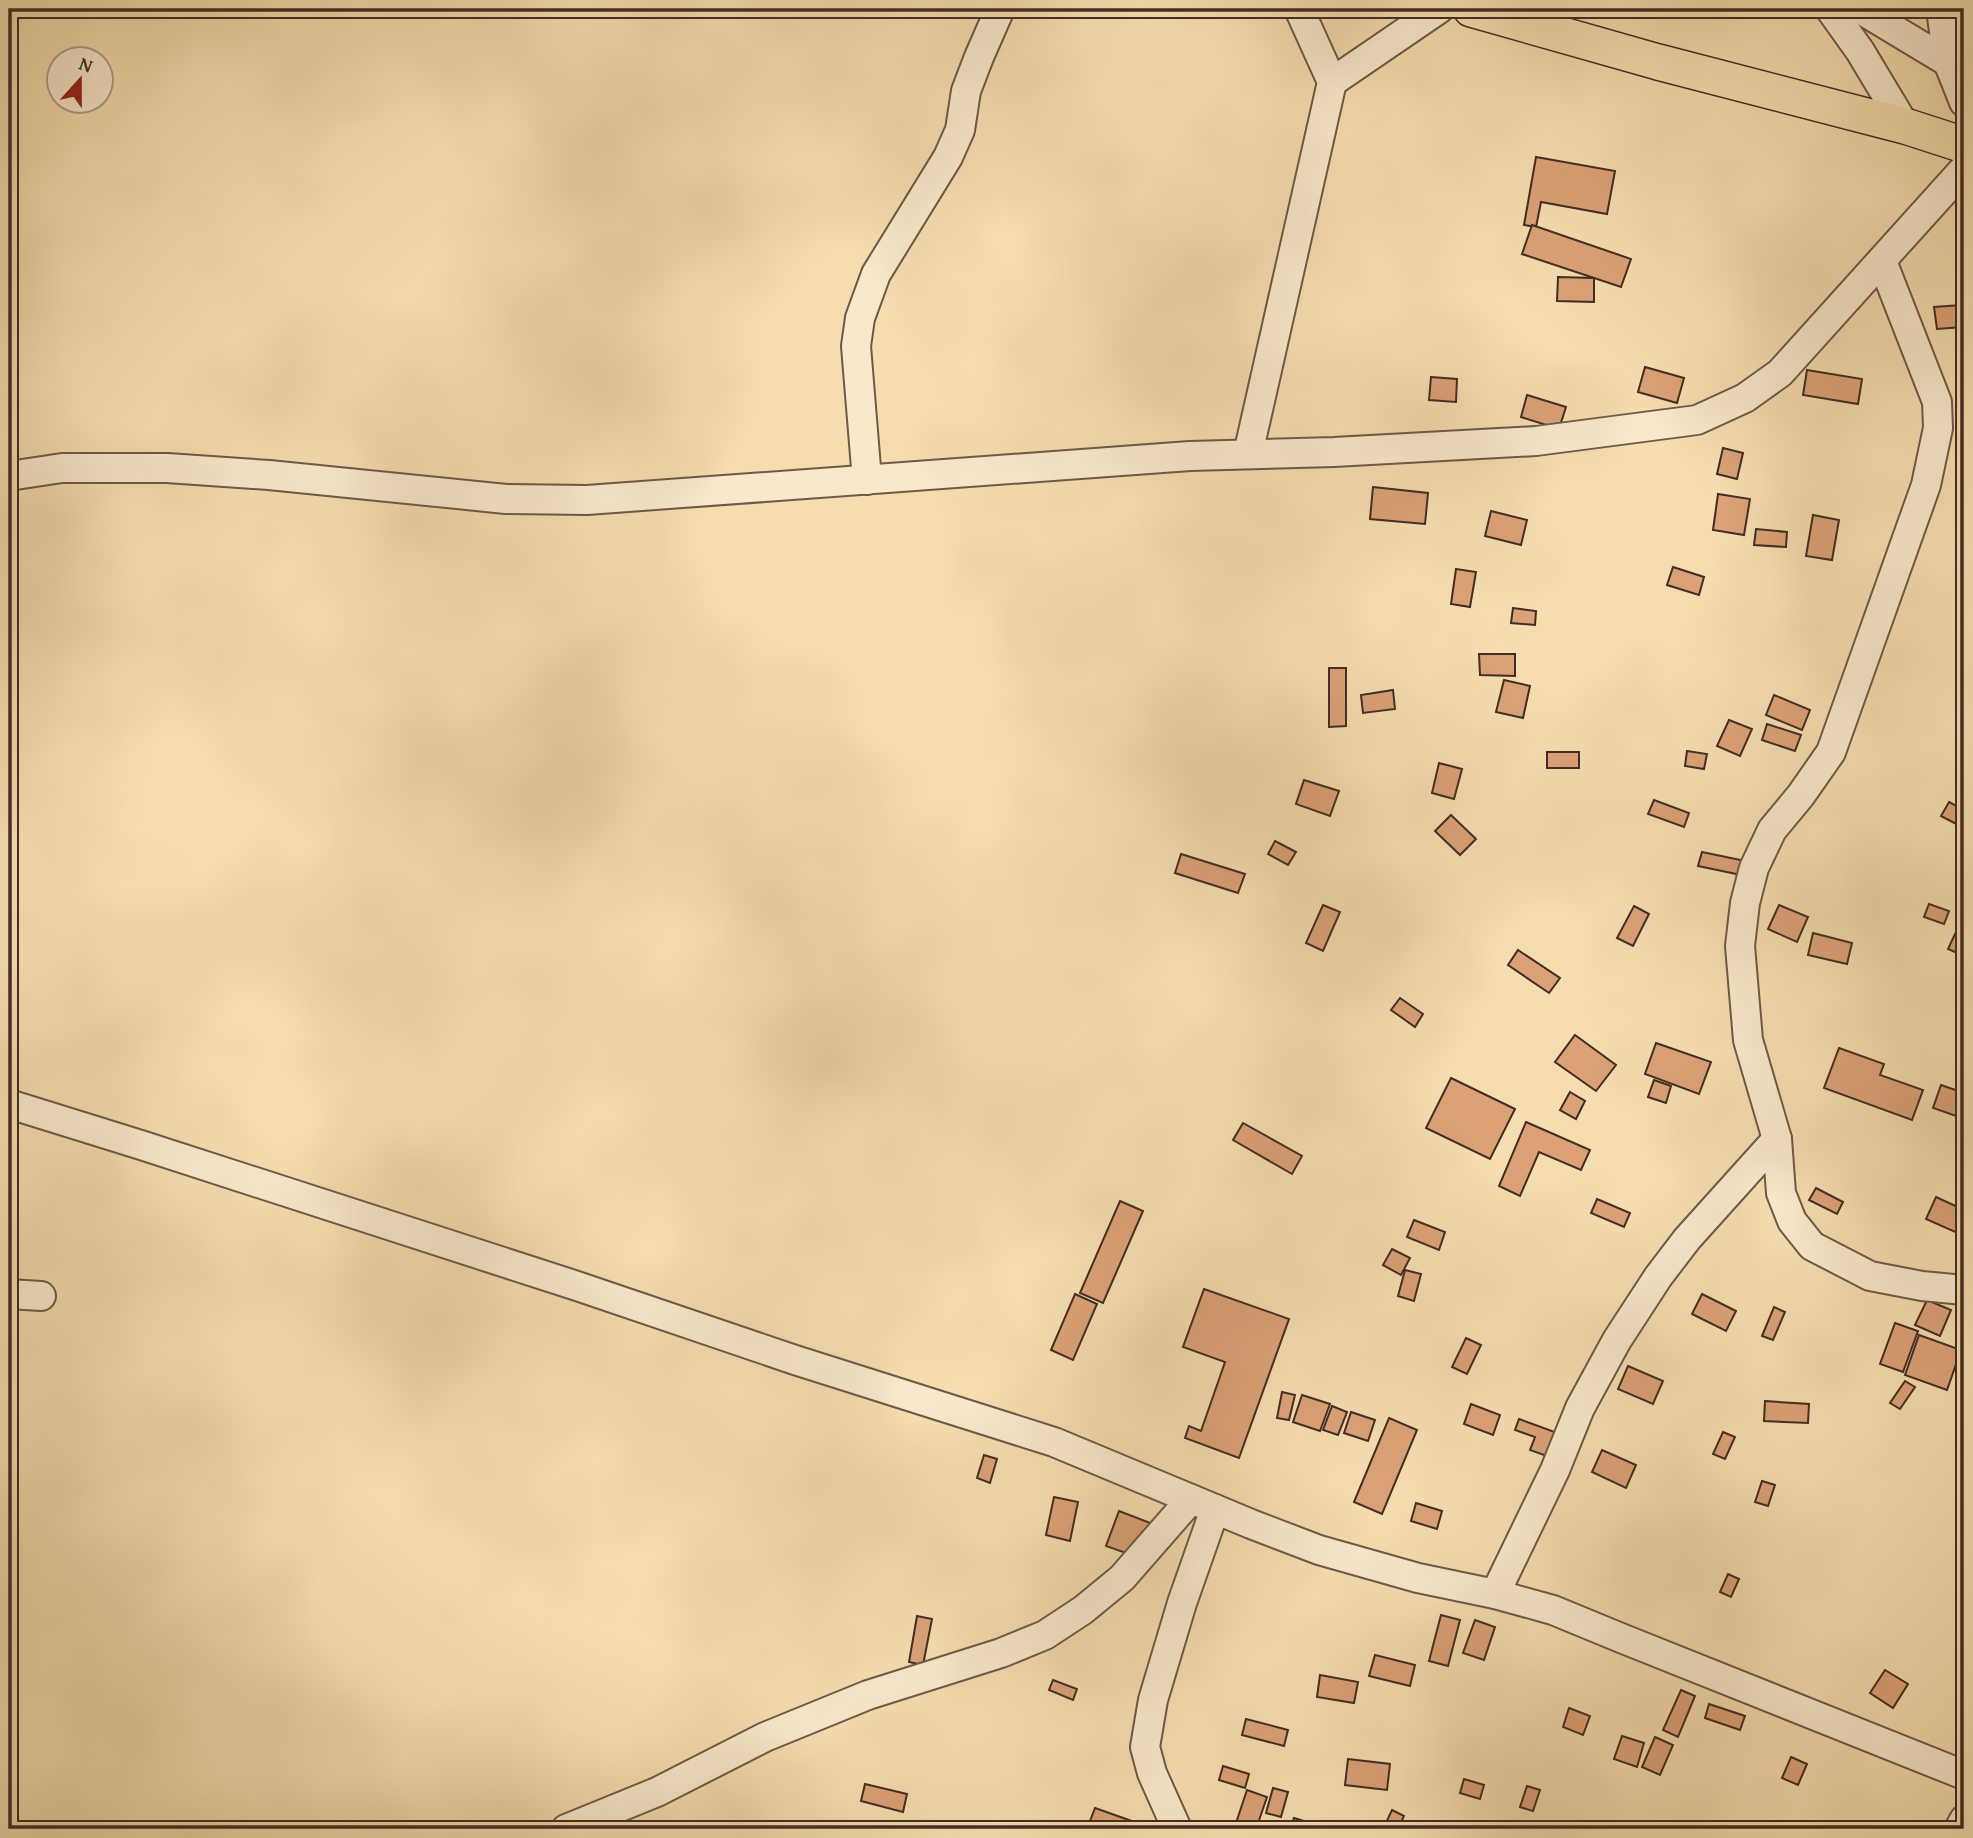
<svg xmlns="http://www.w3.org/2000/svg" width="1973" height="1838" font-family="'Gentium Book Plus',serif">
<rect width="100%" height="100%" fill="#f5ddaf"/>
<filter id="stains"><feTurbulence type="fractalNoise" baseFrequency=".00286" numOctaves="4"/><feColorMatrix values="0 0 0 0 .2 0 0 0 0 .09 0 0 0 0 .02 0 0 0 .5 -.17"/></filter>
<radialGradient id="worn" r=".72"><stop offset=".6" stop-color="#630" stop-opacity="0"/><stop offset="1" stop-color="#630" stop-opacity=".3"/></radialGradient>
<g fill="#dca177" stroke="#422d23" stroke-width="2">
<polygon points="1536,157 1615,171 1607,214 1541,202 1536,227 1524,225"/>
<polygon points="1532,225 1631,259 1621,287 1522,254"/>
<polygon points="1558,277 1594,278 1594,302 1557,301"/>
<polygon points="1961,305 1963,327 1937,329 1934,307"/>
<polygon points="1645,367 1684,378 1677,403 1638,392"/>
<polygon points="1807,370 1862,379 1858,404 1803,395"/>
<polygon points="1431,377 1457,379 1456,402 1429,400"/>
<polygon points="1527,395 1566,407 1559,429 1521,417"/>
<polygon points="1723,448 1743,453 1737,479 1717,474"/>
<polygon points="1373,487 1428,493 1425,524 1370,519"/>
<polygon points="1718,494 1750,499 1744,535 1713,530"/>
<polygon points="1491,511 1527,520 1521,545 1485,536"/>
<polygon points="1813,515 1839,520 1832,560 1806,556"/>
<polygon points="1756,529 1787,532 1786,547 1754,545"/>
<polygon points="1673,567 1704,577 1699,595 1667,585"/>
<polygon points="1456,569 1476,572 1470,607 1451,604"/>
<polygon points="1513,608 1536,611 1535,625 1511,623"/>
<polygon points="1479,654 1515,654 1515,676 1480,675"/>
<polygon points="1329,668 1346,668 1346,726 1329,727"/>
<polygon points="1504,680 1530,686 1523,718 1496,712"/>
<polygon points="1393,690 1395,709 1363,713 1361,695"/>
<polygon points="1774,695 1810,710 1802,730 1766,715"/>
<polygon points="1729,720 1752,729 1740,756 1717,746"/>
<polygon points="1767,724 1801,735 1795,751 1762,740"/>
<polygon points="1687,751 1707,754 1704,769 1685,766"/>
<rect x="1547" y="752" width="32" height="16"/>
<polygon points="1439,763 1462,769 1454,799 1432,793"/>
<polygon points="1304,780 1339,791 1330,816 1296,804"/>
<polygon points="1654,800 1689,813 1684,827 1648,814"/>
<polygon points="1949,802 1964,810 1964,828 1941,816"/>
<polygon points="1451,815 1476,839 1460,855 1435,831"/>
<polygon points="1275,841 1296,852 1288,865 1268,854"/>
<polygon points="1702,852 1750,862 1746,876 1698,866"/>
<polygon points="1181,854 1245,874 1238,893 1175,873"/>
<polygon points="1929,904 1949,911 1944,924 1924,917"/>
<polygon points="1323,905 1340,912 1323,951 1306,943"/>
<polygon points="1779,905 1808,917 1797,942 1768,929"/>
<polygon points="1634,906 1649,914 1633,946 1617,938"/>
<polygon points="1813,933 1852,943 1847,964 1808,955"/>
<polygon points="1955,934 1964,939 1964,956 1948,949"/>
<polygon points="1518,950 1560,978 1549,993 1508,965"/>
<polygon points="1400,998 1423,1014 1415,1027 1391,1010"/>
<polygon points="1575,1035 1616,1065 1596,1091 1555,1062"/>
<polygon points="1656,1043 1711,1062 1699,1094 1645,1074"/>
<polygon points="1839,1048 1884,1064 1880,1075 1923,1090 1912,1120 1824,1088"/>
<polygon points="1451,1078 1515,1109 1490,1159 1426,1128"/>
<polygon points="1654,1080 1671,1086 1666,1103 1648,1097"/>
<polygon points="1941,1085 1964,1093 1964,1113 1962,1118 1933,1108"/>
<polygon points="1570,1092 1585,1101 1576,1119 1560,1110"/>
<polygon points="1526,1122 1590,1150 1581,1170 1539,1152 1520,1196 1499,1186"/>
<polygon points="1243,1123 1302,1156 1292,1174 1233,1140"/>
<polygon points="1816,1188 1843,1202 1837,1214 1809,1200"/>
<polygon points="1936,1197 1964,1210 1964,1229 1962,1235 1926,1219"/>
<polygon points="1597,1199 1630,1213 1624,1227 1591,1213"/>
<polygon points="1120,1201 1143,1211 1103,1303 1080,1293"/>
<polygon points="1414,1220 1445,1232 1439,1250 1407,1237"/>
<polygon points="1392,1249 1410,1258 1401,1275 1383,1265"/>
<polygon points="1405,1270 1421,1274 1414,1301 1398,1296"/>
<polygon points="1204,1289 1289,1319 1239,1458 1185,1438 1189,1426 1201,1431 1225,1362 1183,1347"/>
<polygon points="1075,1294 1097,1304 1073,1360 1051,1350"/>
<polygon points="1702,1294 1736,1311 1726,1331 1692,1314"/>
<polygon points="1927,1300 1951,1310 1940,1336 1915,1325"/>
<polygon points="1774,1307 1785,1312 1773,1340 1762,1336"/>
<polygon points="1895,1323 1918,1331 1903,1372 1880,1364"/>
<polygon points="1919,1335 1961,1350 1947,1390 1905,1375"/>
<polygon points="1466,1338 1481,1345 1467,1374 1452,1367"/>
<polygon points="1628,1366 1663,1381 1653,1404 1618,1389"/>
<polygon points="1905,1381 1915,1387 1900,1409 1890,1403"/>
<polygon points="1282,1392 1295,1395 1289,1420 1277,1418"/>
<polygon points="1302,1395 1330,1404 1320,1431 1293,1422"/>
<polygon points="1765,1401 1809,1404 1808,1423 1764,1421"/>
<polygon points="1471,1404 1500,1415 1493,1435 1464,1424"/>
<polygon points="1332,1406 1347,1412 1338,1435 1323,1430"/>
<polygon points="1351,1412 1375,1420 1368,1441 1344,1433"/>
<polygon points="1389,1418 1417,1430 1382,1514 1354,1502"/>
<polygon points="1519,1419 1574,1439 1566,1463 1530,1450 1535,1437 1515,1430"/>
<polygon points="1962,1423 1964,1423 1964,1454 1956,1452"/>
<polygon points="1723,1432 1735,1437 1725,1459 1713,1454"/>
<polygon points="1602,1450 1636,1465 1626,1488 1592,1472"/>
<polygon points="984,1455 997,1459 990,1483 977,1478"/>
<polygon points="1762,1481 1775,1485 1768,1506 1755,1502"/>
<polygon points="1054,1497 1078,1502 1070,1541 1046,1535"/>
<polygon points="1416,1503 1442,1511 1437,1529 1411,1521"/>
<polygon points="1119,1511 1153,1524 1140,1558 1106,1546"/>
<polygon points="1728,1574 1739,1579 1731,1597 1720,1592"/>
<polygon points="1441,1615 1460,1620 1448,1666 1429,1661"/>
<polygon points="917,1616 932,1619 923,1665 909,1662"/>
<polygon points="1475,1620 1495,1627 1484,1660 1463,1653"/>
<polygon points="1375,1655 1415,1665 1410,1686 1369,1676"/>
<polygon points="1885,1670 1908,1684 1893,1708 1870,1693"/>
<polygon points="1320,1675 1358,1682 1354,1703 1317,1697"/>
<polygon points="1053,1680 1077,1689 1073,1700 1049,1690"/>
<polygon points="1681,1690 1695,1696 1678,1737 1663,1730"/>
<polygon points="1709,1704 1745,1716 1740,1730 1705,1718"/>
<polygon points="1569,1708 1590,1716 1583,1735 1563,1727"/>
<polygon points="1246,1719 1288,1730 1284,1746 1242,1735"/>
<polygon points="1622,1736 1644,1743 1637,1767 1614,1759"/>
<polygon points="1655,1737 1673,1745 1660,1775 1642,1767"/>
<polygon points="1791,1757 1807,1764 1798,1785 1782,1778"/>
<polygon points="1348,1759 1390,1764 1387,1790 1345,1785"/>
<polygon points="1223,1766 1249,1774 1245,1788 1219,1780"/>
<polygon points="1464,1779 1484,1785 1480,1799 1460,1793"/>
<polygon points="865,1784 907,1794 903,1812 861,1801"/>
<polygon points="1527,1786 1540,1790 1533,1811 1520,1807"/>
<polygon points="1273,1788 1288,1792 1281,1817 1266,1813"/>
<polygon points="1247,1790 1267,1797 1256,1829 1246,1829 1235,1826"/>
<polygon points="1095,1808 1146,1826 1144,1829 1087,1829"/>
<polygon points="1392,1810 1404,1816 1398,1829 1383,1829"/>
<polygon points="1294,1818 1327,1828 1327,1829 1290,1829"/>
</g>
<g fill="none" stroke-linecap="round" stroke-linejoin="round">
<g stroke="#6f5946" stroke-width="32">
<g id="minor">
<polyline points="1830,9 1860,51 1905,126"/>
<polyline points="1860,9 1948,62"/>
<polyline points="1941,9 1948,62 1964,102"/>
<polyline points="1332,82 1439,9"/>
<polyline points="1882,261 1937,402 1938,428 1926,485 1831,752 1801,795 1772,830 1754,868 1745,903 1740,946 1748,1040 1777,1139 1781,1193 1792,1221 1812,1246 1870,1276 1922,1286 1964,1290"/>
<polyline points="1248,454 1332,82 1299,9"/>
<polyline points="9,476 62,468 167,468 269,475 506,499 587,500 1190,456 1334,452 1536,441 1697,420 1745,398 1780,373 1964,169"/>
<polyline points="867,480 856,346 860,318 876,274 948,157 960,130 966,91 979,57 1000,9"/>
<polyline points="9,1104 141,1145 577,1286 795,1360 1054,1442 1251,1524 1319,1550 1418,1578 1495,1594 1553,1610 1621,1638 1964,1775"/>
<polyline points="9,1294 41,1296"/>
<polyline points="1495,1594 1555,1470 1580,1408 1617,1340 1658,1277 1687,1239 1777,1139"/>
<polyline points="566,1829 657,1792 765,1737 868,1695 1001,1653 1045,1635 1083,1610 1122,1578 1191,1499"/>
<polyline points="1177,1829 1152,1773 1145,1747 1153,1700 1182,1603 1215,1509"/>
<polyline points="1959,1829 1964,1820"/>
</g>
</g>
<g stroke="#422d23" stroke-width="38">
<polyline id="major" points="1471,9 1658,62 1905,126 1964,145"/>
</g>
<use href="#minor" stroke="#f8e9cb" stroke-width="28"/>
<use href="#major" stroke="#f5ddaf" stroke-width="35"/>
</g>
<rect width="1973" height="1838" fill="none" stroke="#f5ddaf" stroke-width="35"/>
<rect x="10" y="10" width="1952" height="1817" fill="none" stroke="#422d23" stroke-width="3.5"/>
<rect x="18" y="18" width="1938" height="1803" fill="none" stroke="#422d23" stroke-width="2"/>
<g transform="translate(80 80) rotate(21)"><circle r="33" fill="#f8e9cb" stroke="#af9e88" stroke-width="2"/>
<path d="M0-5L12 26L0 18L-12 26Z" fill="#8f2418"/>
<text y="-10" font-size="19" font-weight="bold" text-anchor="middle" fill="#422d23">N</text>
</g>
<rect width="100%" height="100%" filter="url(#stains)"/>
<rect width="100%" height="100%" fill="url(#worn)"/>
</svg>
